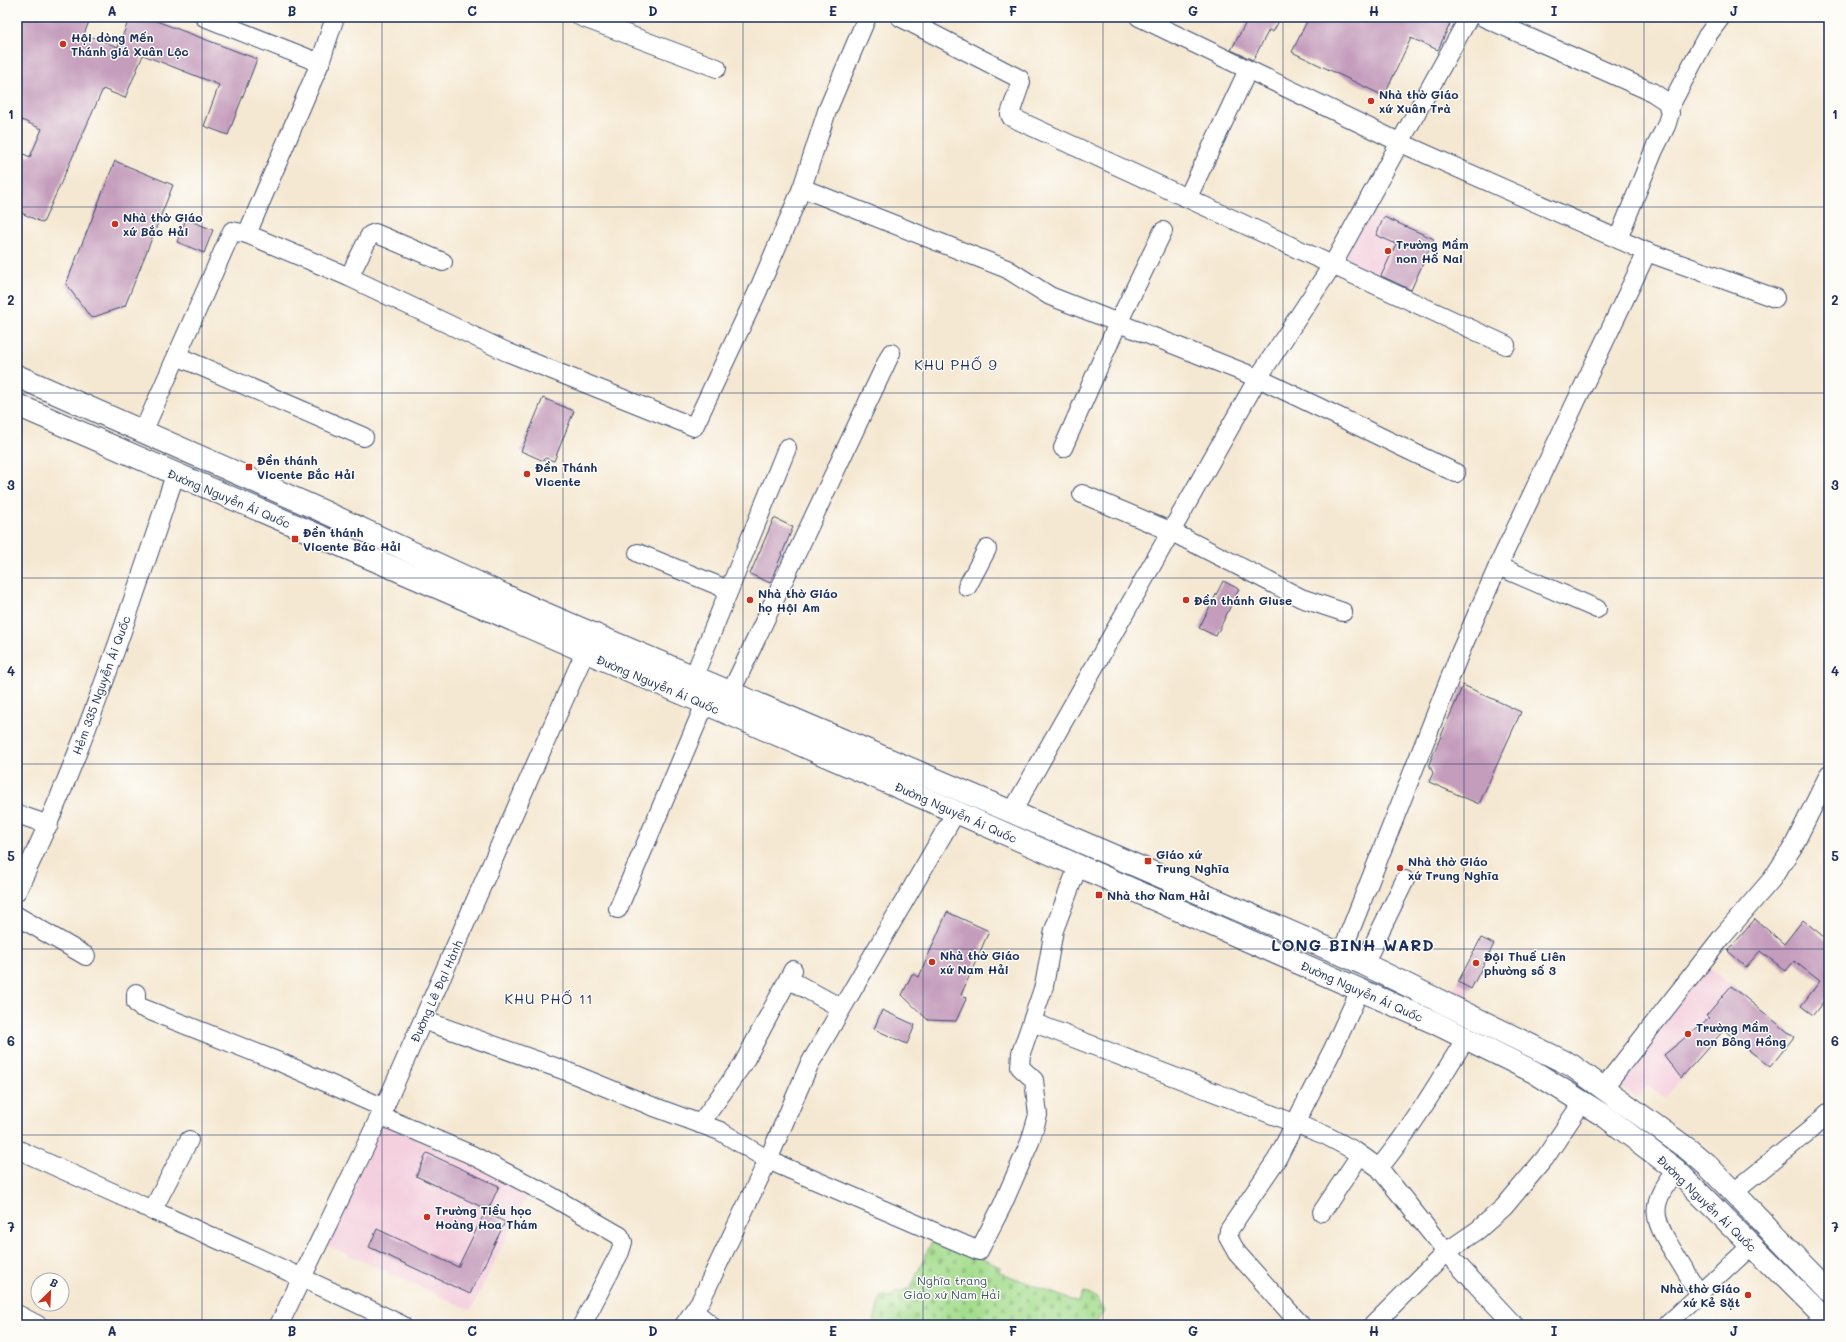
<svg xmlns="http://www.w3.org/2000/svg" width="1846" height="1342" font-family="Mali,sans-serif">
<defs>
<pattern id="cemetery-stones" width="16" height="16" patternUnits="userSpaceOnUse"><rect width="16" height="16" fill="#a5dd8e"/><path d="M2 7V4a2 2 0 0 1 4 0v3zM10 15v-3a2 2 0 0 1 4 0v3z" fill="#8dbe7d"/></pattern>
</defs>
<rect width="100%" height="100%" fill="#fdfcf7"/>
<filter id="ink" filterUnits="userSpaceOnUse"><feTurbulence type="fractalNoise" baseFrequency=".025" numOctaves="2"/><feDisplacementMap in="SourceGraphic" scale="8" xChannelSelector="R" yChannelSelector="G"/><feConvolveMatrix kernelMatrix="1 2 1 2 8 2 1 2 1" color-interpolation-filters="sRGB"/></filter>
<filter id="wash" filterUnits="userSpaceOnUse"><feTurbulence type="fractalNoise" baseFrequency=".012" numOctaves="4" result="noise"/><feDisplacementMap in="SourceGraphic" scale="16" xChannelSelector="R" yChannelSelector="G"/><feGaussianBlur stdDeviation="0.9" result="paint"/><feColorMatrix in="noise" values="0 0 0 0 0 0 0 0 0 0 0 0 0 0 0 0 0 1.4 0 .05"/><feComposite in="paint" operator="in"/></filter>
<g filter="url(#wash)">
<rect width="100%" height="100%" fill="#f5e8d2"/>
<g fill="#f4cfde">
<polygon points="1370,210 1434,239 1409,294 1342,262"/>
<polygon points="1481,938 1494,944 1464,1002 1451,995"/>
<polygon points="1707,966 1794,1037 1770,1067 1724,1031 1665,1098 1648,1085 1637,1098 1616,1083"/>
<polygon points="383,1124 529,1191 471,1310 325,1244"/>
</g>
<polygon fill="url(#cemetery-stones)" stroke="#608676" points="934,1237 1000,1267 999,1272 1079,1303 1083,1292 1097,1298 1105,1311 1093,1325 873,1325 881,1294 891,1298 895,1292 910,1289"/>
<g id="blocks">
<g fill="#c49cbc">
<polygon points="17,17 91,17 84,34 118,47 130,17 146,17 257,59 228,135 204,126 219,85 143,55 125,98 103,89 43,223 17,211 17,151 30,157 42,129 17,118"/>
<polygon points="1245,17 1281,17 1273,32 1269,30 1253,60 1231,50 1248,19"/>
<polygon points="1309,17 1435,17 1450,24 1438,50 1411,38 1384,96 1292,52"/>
<polygon points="115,161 173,185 125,306 91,318 66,284"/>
<polygon points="1384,217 1434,239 1411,290 1381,276 1396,244 1376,235"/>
<polygon points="186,219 213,230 204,253 177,242"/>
<polygon points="543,398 574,411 554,461 545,458 544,461 521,451"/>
<polygon points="774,518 793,527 770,583 750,574"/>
<polygon points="1223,581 1239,589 1216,636 1199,628"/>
<polygon points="1463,685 1521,712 1479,804 1429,782 1433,773 1429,764"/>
<polygon points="947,912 989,931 961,995 967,997 956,1021 928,1020 902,995 912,974 919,977"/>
<polygon points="1755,919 1784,944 1803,920 1829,941 1829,994 1813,1015 1801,1006 1820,981 1794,961 1786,971 1760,951 1746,967 1728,951"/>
<polygon points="1481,938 1494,944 1471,989 1458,982"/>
<polygon points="1731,986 1794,1037 1770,1067 1724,1030 1681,1078 1664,1055 1709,1018 1706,1016"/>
<polygon points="882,1010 915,1025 907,1044 874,1029"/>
<polygon points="427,1153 499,1186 488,1210 416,1176"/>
<polygon points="485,1212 505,1222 470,1294 369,1247 377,1229 458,1267"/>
</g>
</g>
</g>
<g filter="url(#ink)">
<use href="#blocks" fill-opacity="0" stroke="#3c4b6f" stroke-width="1"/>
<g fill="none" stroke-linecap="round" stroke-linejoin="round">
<g stroke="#3c4b6f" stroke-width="20">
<g id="minor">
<polyline points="204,17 320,63"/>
<polyline points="581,17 717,68"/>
<polyline points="900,17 1020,79 1021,82 1010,114 1011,117 1506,345"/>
<polyline points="1139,17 1401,143 1647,252 1775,298"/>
<polyline points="1483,17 1652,92 1667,102 1670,113 1666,126 1654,150 1618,239"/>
<polyline points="1669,108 1707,36 1721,17"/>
<polyline points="802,188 1007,269 1050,296 1258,378 1456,473"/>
<polyline points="1188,197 1248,70"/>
<polyline points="247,234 320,63 335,17"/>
<polyline points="349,277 370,235 375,233 443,262"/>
<polyline points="177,356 364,437"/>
<polyline points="143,432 232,231 247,234 349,277 507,352 694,427 757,293 802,188 827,111 867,17"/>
<polyline points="1063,448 1118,323 1163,231"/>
<polyline points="1082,494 1170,531 1301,598 1343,612"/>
<polyline points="638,553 729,590"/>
<polyline points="1498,566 1597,609"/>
<polyline points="967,587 987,549"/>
<polyline points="694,676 787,448"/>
<polyline points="731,692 891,353"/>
<polyline points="1012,812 1258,378 1333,264 1469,17"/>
<polyline points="17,814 49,825"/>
<path d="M 17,891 C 82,758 128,615 175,475"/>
<polyline points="618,909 705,704"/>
<polyline points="17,916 86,956"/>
<polyline points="1341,954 1459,655 1498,566 1647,252"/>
<polyline points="1364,964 1405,880"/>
<polyline points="788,979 841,1008"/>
<polyline points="136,993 136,1003 140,1007 282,1063 384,1108"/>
<polyline points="423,1020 566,1071 649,1105 720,1131 768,1160 979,1251 1002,1206 1030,1142 1038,1115 1034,1080 1020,1067 1021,1053 1044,986 1054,930 1078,866"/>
<polyline points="1032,1022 1325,1135 1355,1151 1379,1168 1446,1252 1514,1325"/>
<polyline points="1604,1087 1722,937 1772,879 1793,847 1829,774"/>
<polyline points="381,1116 470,1154 551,1196 620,1236 623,1242 620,1252 582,1325"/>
<polyline points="700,1124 743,1064 793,970"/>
<path d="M 17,1149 C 145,1208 275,1263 402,1325"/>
<path d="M 1379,1168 C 1412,1128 1438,1083 1466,1038"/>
<path d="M 1676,1170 C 1650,1204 1651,1216 1673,1251 C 1682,1265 1690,1279 1699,1294"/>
<polyline points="1734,1192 1810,1130 1829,1112"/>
<polyline points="152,1211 189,1140"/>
<polyline points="1322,1212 1360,1155"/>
<polyline points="695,1312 711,1325"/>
<polyline points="17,1314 38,1325"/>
<polyline points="279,1325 384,1108 585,652"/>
<polyline points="684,1325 701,1300 768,1160 809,1065 956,812"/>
<polyline points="1301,1325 1237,1253 1228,1237 1229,1230 1277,1159 1333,1049 1360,990"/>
<polyline points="1373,1325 1446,1252 1478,1230 1504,1207 1545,1158 1583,1101"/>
<polyline points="1666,1325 1752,1245"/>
</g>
</g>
<g stroke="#3c4b6f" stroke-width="24">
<g id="major">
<polyline points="17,376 318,509 532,608 1012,812 1364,964 1571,1065 1689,1150 1708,1166 1829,1291"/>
<polyline points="17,405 956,812 1433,1022 1534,1072 1606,1117 1676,1170 1829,1323"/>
</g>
</g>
<use href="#minor" stroke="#fff" stroke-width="18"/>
<use href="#major" stroke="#fff" stroke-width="22"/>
</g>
</g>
<path fill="none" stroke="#1b2f5e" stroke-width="1" stroke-opacity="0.55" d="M 202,17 L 202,1325M 382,17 L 382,1325M 563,17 L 563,1325M 743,17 L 743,1325M 923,17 L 923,1325M 1103,17 L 1103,1325M 1283,17 L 1283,1325M 1464,17 L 1464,1325M 1644,17 L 1644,1325M 17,207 L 1829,207M 17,393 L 1829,393M 17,578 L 1829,578M 17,764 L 1829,764M 17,949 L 1829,949M 17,1135 L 1829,1135"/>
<g fill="#c8321e" stroke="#fdfcf7" stroke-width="1.5">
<circle cx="63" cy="44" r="4"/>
<circle cx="1371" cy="101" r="4"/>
<circle cx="115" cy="224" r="4"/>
<circle cx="1388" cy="251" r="4"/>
<rect x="245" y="463" width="8" height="8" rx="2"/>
<circle cx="527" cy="474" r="4"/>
<rect x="291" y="535" width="8" height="8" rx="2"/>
<circle cx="750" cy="600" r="4"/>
<circle cx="1186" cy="600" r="4"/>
<rect x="1144" y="857" width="8" height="8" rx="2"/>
<circle cx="1400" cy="868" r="4"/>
<rect x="1095" y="891" width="8" height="8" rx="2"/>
<circle cx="932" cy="962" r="4"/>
<circle cx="1476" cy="963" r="4"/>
<circle cx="1688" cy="1034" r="4"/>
<circle cx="427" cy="1217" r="4"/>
<circle cx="1748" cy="1295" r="4"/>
</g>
<g text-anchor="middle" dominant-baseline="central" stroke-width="3" stroke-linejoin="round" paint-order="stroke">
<g font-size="12" font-weight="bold" fill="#1b2f5e" stroke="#fdfcf7" text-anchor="start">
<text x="71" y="37">Hội dòng Mến<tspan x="71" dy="14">Thánh giá Xuân Lộc</tspan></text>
<text x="1379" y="94">Nhà thờ Giáo<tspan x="1379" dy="14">xứ Xuân Trà</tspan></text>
<text x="123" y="217">Nhà thờ Giáo<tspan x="123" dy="14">xứ Bắc Hải</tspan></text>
<text x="1396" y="244">Trường Mầm<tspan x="1396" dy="14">non Hố Nai</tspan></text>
<text x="257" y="460">Đền thánh<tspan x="257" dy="14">Vicente Bắc Hải</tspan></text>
<text x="535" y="467">Đền Thánh<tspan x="535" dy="14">Vicente</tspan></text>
<text x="303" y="532">Đền thánh<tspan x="303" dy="14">Vicente Bác Hải</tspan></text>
<text x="758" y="593">Nhà thờ Giáo<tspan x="758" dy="14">họ Hội Am</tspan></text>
<text x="1194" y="600">Đền thánh Giuse</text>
<text x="1156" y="854">Giáo xứ<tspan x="1156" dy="14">Trung Nghĩa</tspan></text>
<text x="1408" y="861">Nhà thờ Giáo<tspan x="1408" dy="14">xứ Trung Nghĩa</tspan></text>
<text x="1107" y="895">Nhà thơ Nam Hải</text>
<text x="940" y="955">Nhà thờ Giáo<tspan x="940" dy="14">xứ Nam Hải</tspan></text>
<text x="1484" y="956">Đội Thuế Liên<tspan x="1484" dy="14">phường số 3</tspan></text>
<text x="1696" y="1027">Trường Mầm<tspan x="1696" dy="14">non Bông Hồng</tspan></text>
<text x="435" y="1210">Trường Tiểu học<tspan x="435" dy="14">Hoàng Hoa Thám</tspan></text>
<text x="1740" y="1288" text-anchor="end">Nhà thờ Giáo<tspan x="1740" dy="14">xứ Kẻ Sặt</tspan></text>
</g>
<g font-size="12" fill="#1b2f5e" stroke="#fdfcf7">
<text transform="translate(229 498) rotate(23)">Đường Nguyễn Ái Quốc</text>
<text transform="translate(658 684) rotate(23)">Đường Nguyễn Ái Quốc</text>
<text transform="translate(101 685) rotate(-70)">Hẻm 335 Nguyễn Ái Quốc</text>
<text transform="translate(956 812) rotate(24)">Đường Nguyễn Ái Quốc</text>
<text transform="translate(436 991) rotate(-66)">Đường Lê Đại Hành</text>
<text transform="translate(1362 991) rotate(24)">Đường Nguyễn Ái Quốc</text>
<text transform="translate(1707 1203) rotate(44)">Đường Nguyễn Ái Quốc</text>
</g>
<g font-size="12" fill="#3e5a6a" stroke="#fdfcf7">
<text x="952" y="1280">Nghĩa trang<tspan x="952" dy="14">Giáo xứ Nam Hải</tspan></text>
</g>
<g font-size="14" letter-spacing="1" fill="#1b2f5e" stroke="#fdfcf7">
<text x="956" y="364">KHU PHỐ 9</text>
<text x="549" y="998">KHU PHỐ 11</text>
</g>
<g font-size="16" font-weight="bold" letter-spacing="1" fill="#1b2f5e" stroke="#fdfcf7">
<text x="1353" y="944">LONG BINH WARD</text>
</g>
</g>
<rect width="1846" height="1342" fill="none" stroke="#fdfcf7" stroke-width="44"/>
<g transform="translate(50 1292) rotate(24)"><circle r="19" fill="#fdfcf7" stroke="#a3aaba"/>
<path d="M0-3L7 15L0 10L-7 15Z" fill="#c8321e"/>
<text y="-6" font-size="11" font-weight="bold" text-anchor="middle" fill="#1b2f5e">B</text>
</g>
<rect x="22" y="22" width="1802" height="1298" fill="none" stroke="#1b2f5e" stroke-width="1.5"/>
<g font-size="13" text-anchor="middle" font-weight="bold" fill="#1b2f5e">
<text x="112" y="16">A</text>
<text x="292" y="16">B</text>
<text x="472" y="16">C</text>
<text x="653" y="16">D</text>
<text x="833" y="16">E</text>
<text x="1013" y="16">F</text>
<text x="1193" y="16">G</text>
<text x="1374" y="16">H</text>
<text x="1554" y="16">I</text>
<text x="1734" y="16">J</text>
<text x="11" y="119">1</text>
<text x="1835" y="119">1</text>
<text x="11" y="305">2</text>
<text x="1835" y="305">2</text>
<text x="11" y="490">3</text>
<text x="1835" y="490">3</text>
<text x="11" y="676">4</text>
<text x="1835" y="676">4</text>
<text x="11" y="861">5</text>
<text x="1835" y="861">5</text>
<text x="11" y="1046">6</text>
<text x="1835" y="1046">6</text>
<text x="11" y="1232">7</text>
<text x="1835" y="1232">7</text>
<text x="112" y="1336">A</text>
<text x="292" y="1336">B</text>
<text x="472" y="1336">C</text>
<text x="653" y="1336">D</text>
<text x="833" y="1336">E</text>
<text x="1013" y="1336">F</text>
<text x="1193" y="1336">G</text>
<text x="1374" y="1336">H</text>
<text x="1554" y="1336">I</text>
<text x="1734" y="1336">J</text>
</g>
</svg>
